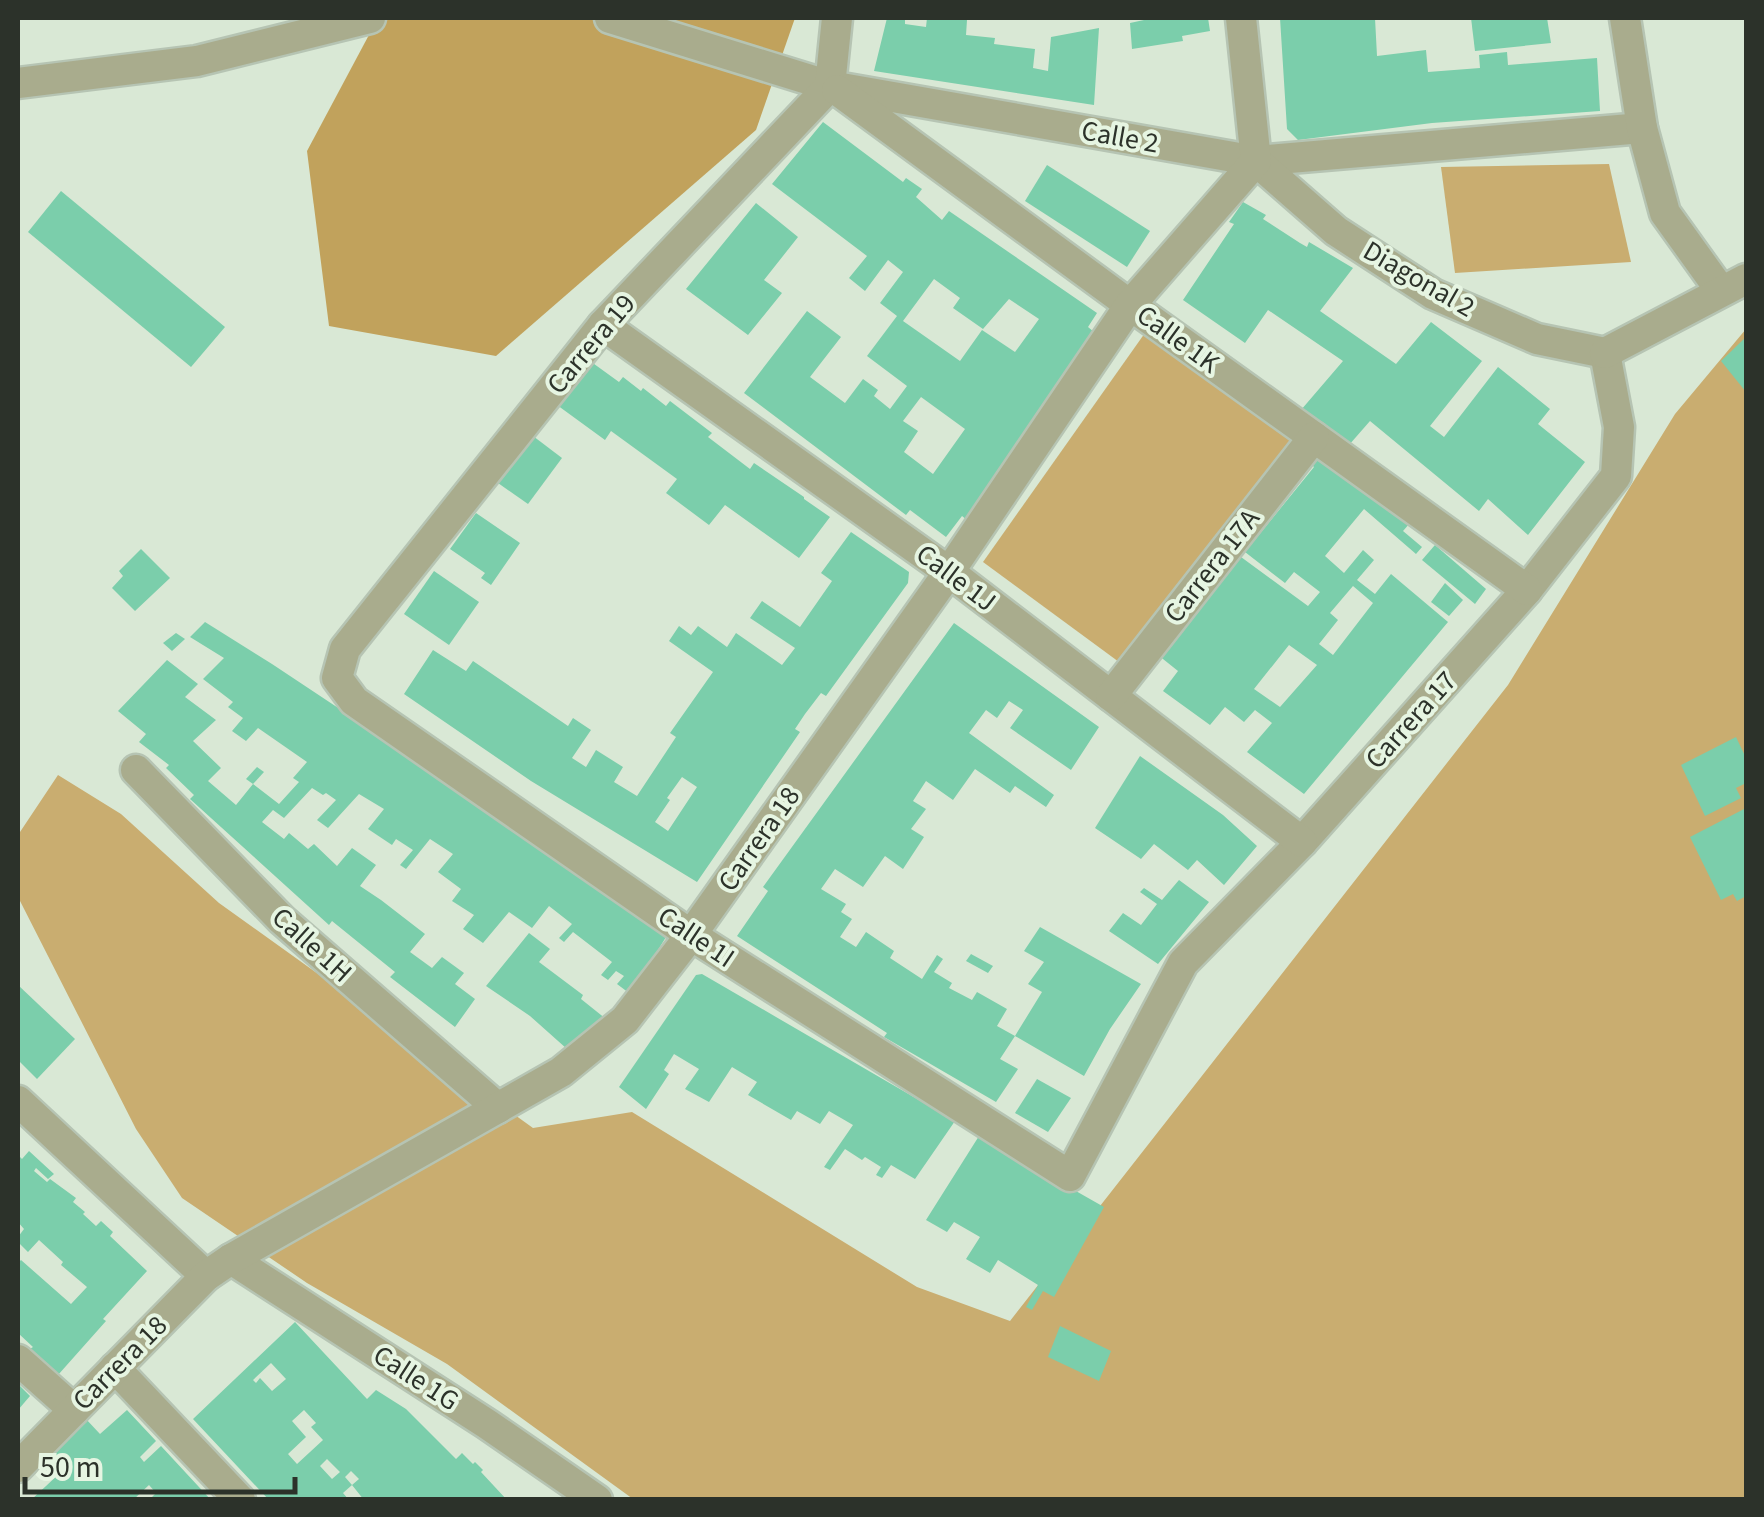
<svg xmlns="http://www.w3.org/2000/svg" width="1764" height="1517" font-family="'Source Sans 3',sans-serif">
<rect width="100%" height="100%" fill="#d9e8d5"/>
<g fill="#c9ad70">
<polygon points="1609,164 1631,262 1455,273 1441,167"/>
<polygon points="1152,323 1294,437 1119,662 983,562"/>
<polygon points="1746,329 1746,1499 633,1499 447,1364 307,1283 182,1198 136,1129 18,897 18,835 58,775 121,814 219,903 533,1128 632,1112 917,1287 1010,1321 1508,685 1675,414"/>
</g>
<polygon fill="#c1a25c" points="378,18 795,18 756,130 496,356 329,326 307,151"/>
<g fill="#7bceab" fill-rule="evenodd">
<polygon points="887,18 905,18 905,24 926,27 927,18 967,20 966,35 995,38 994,44 1035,49 1033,68 1048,71 1051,37 1099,28 1094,105 874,71"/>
<polygon points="1144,18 1208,18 1210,31 1182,36 1183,41 1132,49 1130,23 1144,20"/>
<polygon points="1280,18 1375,18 1377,56 1426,50 1428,72 1480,68 1479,55 1507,52 1508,65 1597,58 1600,111 1432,123 1298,140 1287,129"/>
<polygon points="1471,18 1547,18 1551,43 1475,51"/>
<path d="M 823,122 L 903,182 L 906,178 L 922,189 L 916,197 L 942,220 L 949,211 L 1097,313 L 1088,327 L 1094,332 L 967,520 L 962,516 L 946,537 L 910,510 L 906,515 L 890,503 L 744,393 L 807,311 L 841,337 L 810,377 L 845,403 L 863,379 L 878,390 L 874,396 L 890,409 L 907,386 L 867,356 L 897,316 L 880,303 L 903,272 L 888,260 L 865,291 L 849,278 L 867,256 L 772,184 ZM 934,279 L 960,298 L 953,308 L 983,329 L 1009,299 L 1039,319 L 1015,352 L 982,330 L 960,361 L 903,321 ZM 921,397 L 965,429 L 933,474 L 904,452 L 918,431 L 903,421 Z"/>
<polygon points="1047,165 1150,231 1127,267 1025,201"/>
<polygon points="61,191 225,327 191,367 28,232"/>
<polygon points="1243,202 1266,215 1263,219 1300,243 1307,247 1309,242 1353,268 1320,311 1396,364 1431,322 1482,361 1430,426 1444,437 1498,367 1550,409 1538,424 1585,462 1528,535 1488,499 1479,511 1370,421 1349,445 1301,410 1343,361 1268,310 1245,343 1183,300 1234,224 1229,222"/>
<polygon points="756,203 798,237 764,280 782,293 748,335 686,289"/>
<polygon points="1746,337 1746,392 1721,361"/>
<polygon points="590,361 619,382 623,377 641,391 643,388 666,406 670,401 712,433 708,437 750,469 754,463 804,497 804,499 830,517 799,558 725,505 709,525 666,493 677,479 611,431 605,440 557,405"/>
<polygon points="533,436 562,458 528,504 498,483"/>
<path d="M 1324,449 L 1410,523 L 1403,531 L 1422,547 L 1416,554 L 1364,509 L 1325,556 L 1344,573 L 1363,550 L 1374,560 L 1357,580 L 1375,594 L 1391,574 L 1448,622 L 1304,794 L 1247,752 L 1272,723 L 1255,710 L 1244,722 L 1225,707 L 1210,725 L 1163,691 L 1178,671 L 1158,655 L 1241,557 L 1308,606 L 1320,592 L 1294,572 L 1285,583 L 1245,552 L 1314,467 L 1311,464 ZM 1353,586 L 1373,603 L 1333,655 L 1319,644 L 1338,620 L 1330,613 ZM 1289,645 L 1317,665 L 1280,707 L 1254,689 Z"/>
<polygon points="476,513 520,543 491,585 481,578 485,573 450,549"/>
<path d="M 851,532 L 909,572 L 908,583 L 826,696 L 821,693 L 805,714 L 795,729 L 800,732 L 697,882 L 531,781 L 404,694 L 433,650 L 466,671 L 473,661 L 568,726 L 573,718 L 591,730 L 572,758 L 586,767 L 596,750 L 623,767 L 614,782 L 637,796 L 676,737 L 670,733 L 713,672 L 669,641 L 679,626 L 691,635 L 698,626 L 727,647 L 736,633 L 782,665 L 795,648 L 750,618 L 762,601 L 800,627 L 832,581 L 821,573 ZM 682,777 L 697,787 L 668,831 L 655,822 L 670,800 L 667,798 Z"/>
<polygon points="1435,545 1486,589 1475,604 1422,560"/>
<polygon points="141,549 170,578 135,611 112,588 123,576 119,571"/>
<polygon points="434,571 479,602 449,645 404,614"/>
<polygon points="1445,583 1463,600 1449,616 1431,602"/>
<polygon points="205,622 272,664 665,925 666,937 637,984 629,993 617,984 624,976 616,971 608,980 601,975 612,962 573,932 564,942 559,938 572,924 549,906 532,928 509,912 483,943 463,929 474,915 452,901 461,889 438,872 453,854 430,839 406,869 400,865 413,850 396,839 392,845 368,829 384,809 359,794 328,828 317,820 336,800 326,793 323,795 312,788 284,818 273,810 262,822 284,839 289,833 308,849 314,844 337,866 352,848 376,865 360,886 381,900 425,934 410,952 432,968 442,957 464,973 455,984 475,999 455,1027 390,977 395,972 332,921 329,925 190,799 194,795 166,768 169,765 139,742 146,734 118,711 167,660 198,684 185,697 216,720 193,741 221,768 208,781 236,805 253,784 279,804 299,782 293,778 307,762 258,728 246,741 232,731 243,718 228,707 233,702 203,679 224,658 190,637"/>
<polygon points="954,623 1099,727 1071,770 1010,728 1023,710 1009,701 997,718 986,710 969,733 1054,795 1046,807 1015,786 1010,793 975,769 953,800 926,781 913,801 926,809 911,829 924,837 903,869 885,856 863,887 835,869 821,889 846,904 841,912 852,919 840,937 856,947 866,932 894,951 890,958 922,979 937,955 943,959 934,972 952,983 949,988 972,1000 977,992 1007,1009 997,1026 1015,1036 1000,1059 1018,1069 996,1102 884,1037 887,1033 737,936 768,891 763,887"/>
<polygon points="176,633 185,639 172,651 163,643"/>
<polygon points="1736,737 1746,758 1746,783 1736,788 1741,798 1705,816 1681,765"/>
<polygon points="1140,756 1223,815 1257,846 1224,885 1197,860 1188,870 1154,844 1141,859 1095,828"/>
<polygon points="257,767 264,772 253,784 246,779"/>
<polygon points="1746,808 1746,896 1737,901 1733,894 1721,900 1690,837"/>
<polygon points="1179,880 1209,902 1158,964 1109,931 1123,913 1141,925 1157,904 1140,892 1144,888 1162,900"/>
<polygon points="1040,927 1141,984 1110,1029 1084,1076 1015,1036 1042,992 1028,984 1044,962 1024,951"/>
<polygon points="529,933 550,949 539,962 583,995 581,999 606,1019 576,1057 530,1016 486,986"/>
<polygon points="971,954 993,966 988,973 966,961"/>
<polygon points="702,974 955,1121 915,1179 891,1165 882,1178 876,1175 881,1167 865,1157 862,1160 845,1149 830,1170 824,1167 853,1125 829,1111 820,1124 797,1111 791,1120 748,1095 757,1082 732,1067 709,1102 685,1089 699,1069 674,1054 664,1070 669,1074 646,1109 619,1087 696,975"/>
<polygon points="18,985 75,1039 37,1079 18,1060"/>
<polygon points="1037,1079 1071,1098 1048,1132 1015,1113"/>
<polygon points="979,1136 1104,1207 1054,1297 1043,1291 1032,1310 1026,1307 1038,1285 998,1260 990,1273 966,1259 980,1237 954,1222 947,1232 926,1220"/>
<polygon points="29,1151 54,1174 48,1179 36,1168 34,1171 47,1182 50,1179 76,1198 73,1202 85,1212 83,1214 96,1226 101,1221 113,1232 110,1236 147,1271 103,1319 106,1321 58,1375 30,1349 33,1347 18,1333 18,1263 21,1260 71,1304 87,1287 61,1265 63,1262 39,1240 28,1252 18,1242 18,1237 24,1229 18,1222 18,1155 22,1159"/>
<path d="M 295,1322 L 367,1399 L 376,1390 L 406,1409 L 456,1459 L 462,1453 L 473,1464 L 475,1462 L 483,1470 L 481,1472 L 507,1500 L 364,1500 L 352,1485 L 359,1479 L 351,1471 L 345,1477 L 352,1485 L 343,1493 L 349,1500 L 269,1500 L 193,1419 ZM 271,1363 L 286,1379 L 272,1391 L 260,1378 L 256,1383 L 253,1380 ZM 304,1410 L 316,1423 L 311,1427 L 323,1440 L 297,1464 L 288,1454 L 306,1437 L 292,1421 ZM 327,1459 L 340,1472 L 332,1479 L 320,1466 Z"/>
<polygon points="1060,1326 1111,1351 1099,1381 1048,1357"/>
<polygon points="18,1384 30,1396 18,1410"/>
<polygon points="127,1410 156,1441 140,1457 144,1462 161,1446 211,1500 149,1500 156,1493 149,1485 133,1500 31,1500 61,1472 44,1454 85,1418 100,1434"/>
</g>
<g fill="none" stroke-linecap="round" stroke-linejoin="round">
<g stroke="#b6c4b3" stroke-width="35">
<g id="street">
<polyline points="610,18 830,86 1256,161 1642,128"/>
<polyline points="837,18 830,86 603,325 345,649 337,678 354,701 691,935 1070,1176 1183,963 1302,842 1527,590 1616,476 1619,427 1605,353"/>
<polyline points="1625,18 1642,128 1665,213 1721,291"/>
<polyline points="18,83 197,61 370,18"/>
<polyline points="837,90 1130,305 1527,590"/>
<polyline points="1256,161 1336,231 1433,294 1537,339 1605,353"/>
<polyline points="603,325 949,572 1302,842"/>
<polyline points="1605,353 1746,279"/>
<polyline points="1111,696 1314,437"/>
<polyline points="136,770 282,920 498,1108"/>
<polyline points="18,1101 206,1276"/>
<polyline points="231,1259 487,1424 597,1500"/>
<polyline points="18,1360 74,1410"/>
<polyline points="115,1368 240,1500"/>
<polyline points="18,1467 206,1276 231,1259 561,1072 625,1020 691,935 949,572 1130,305 1256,161 1241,18"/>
</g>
</g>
<use href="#street" stroke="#a9ac8d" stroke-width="30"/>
</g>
<g text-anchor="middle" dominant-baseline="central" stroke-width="8" stroke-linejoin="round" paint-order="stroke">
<g font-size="28" fill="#2c322a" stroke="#e6f5e2">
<text transform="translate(1120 137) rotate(10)">Calle 2</text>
<text transform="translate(1419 279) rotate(30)">Diagonal 2</text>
<text transform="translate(1178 339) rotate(36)">Calle 1K</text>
<text transform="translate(591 344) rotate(-50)">Carrera 19</text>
<text transform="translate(1212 566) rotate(-52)">Carrera 17A</text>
<text transform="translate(956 578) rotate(37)">Calle 1J</text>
<text transform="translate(1411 720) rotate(-48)">Carrera 17</text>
<text transform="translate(759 839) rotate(-55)">Carrera 18</text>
<text transform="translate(696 937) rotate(34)">Calle 1I</text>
<text transform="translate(312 945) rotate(42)">Calle 1H</text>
<text transform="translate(120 1363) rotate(-45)">Carrera 18</text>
<text transform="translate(416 1378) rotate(33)">Calle 1G</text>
</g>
</g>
<rect width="1764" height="1517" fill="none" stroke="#2c322a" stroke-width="40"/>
<path d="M25 1477v15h270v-15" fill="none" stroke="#2c322a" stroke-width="5"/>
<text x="40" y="1477" font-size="30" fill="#2c322a" stroke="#e6f5e2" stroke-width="8" paint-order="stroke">50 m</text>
</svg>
